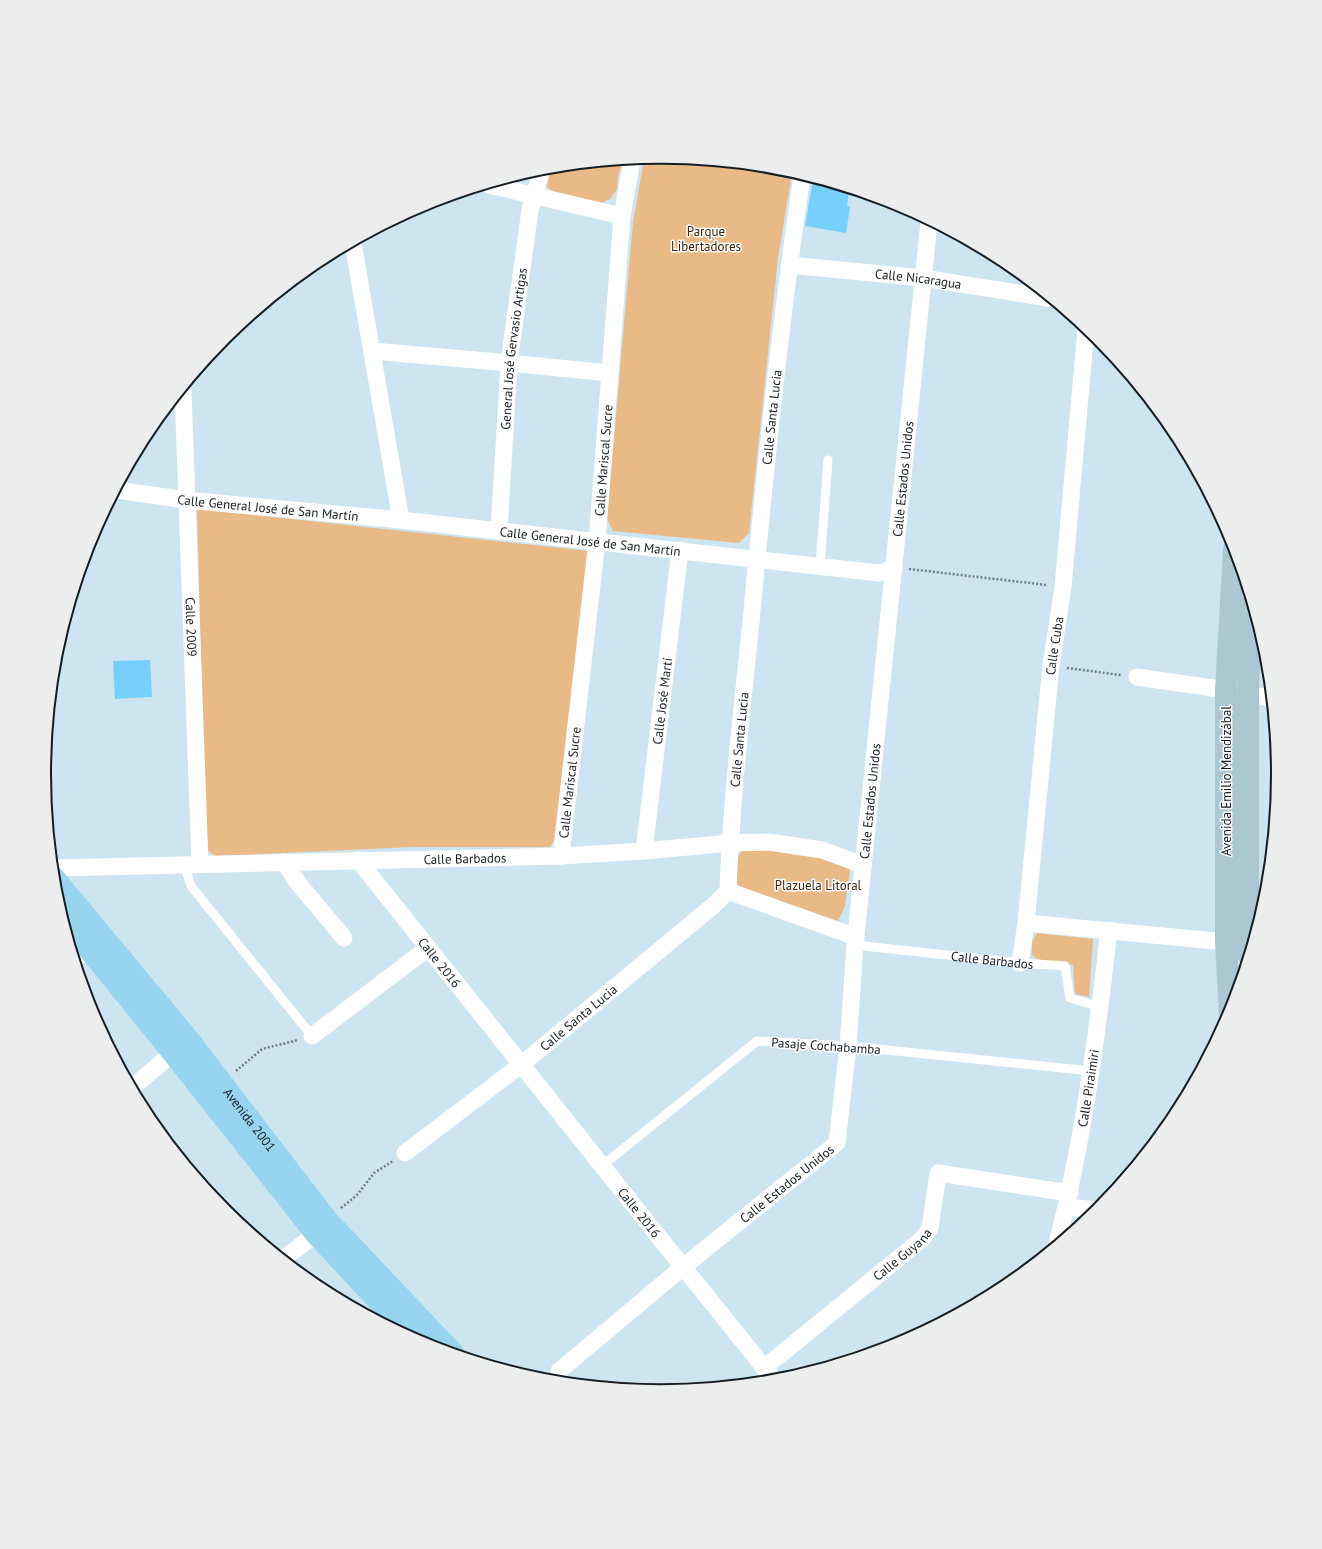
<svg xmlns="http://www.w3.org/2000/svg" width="1322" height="1549" font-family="'PT Sans',sans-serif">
<rect width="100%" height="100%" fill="#cde5f1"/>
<g fill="#e9ba86">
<polygon points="661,158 782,169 792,173 778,258 749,533 739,543 613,531 607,519 633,222 644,159"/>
<polygon points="623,161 618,176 617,189 610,199 599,204 553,192 547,187 550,168"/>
<polygon points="197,509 589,551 556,837 550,847 413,847 215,856 206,849"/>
<path d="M 743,848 C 783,851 815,849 850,870 L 845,906 L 838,921 L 738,886 C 733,874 736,858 743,848 Z"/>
<polygon points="1037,933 1093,939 1089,997 1075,994 1073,965 1037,959 1032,955 1032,942"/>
</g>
<g fill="#77d0f9">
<polygon points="813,179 849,190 847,206 850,207 846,233 805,226"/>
<polygon points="150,660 152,697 115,699 113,661"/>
</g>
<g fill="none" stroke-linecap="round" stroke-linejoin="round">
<g stroke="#6f8087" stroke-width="2.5" stroke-dasharray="2 2" stroke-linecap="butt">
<polyline points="909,569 1047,585"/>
<polyline points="1067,668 1121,675"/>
<polyline points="236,1071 262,1049 298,1040"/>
<polyline points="341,1208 357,1195 374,1173 393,1161"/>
</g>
<g stroke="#fff" stroke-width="9">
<polyline points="820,566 828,460"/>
<polyline points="184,864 191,886 312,1036"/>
<path id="s1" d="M 855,945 L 1020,963 L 1065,966 L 1070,998 L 1100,1007"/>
<polyline points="76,963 92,953"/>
<polyline points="603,1165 757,1041 848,1046 1091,1071"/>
</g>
<g stroke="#fff" stroke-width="17">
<polyline points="489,185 622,216"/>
<polyline points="353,243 401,520"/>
<path id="s2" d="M 789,265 L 923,278 L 1048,298"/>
<polyline points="373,351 509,363 609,373"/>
<path id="s3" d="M 183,390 L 200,864"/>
<path id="s4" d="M 117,490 L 186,500 L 401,520 L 879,573 L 894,568"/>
<path id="s5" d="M 499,531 L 509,363 L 530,210 L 542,169"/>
<polyline points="1137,677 1226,690 1270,698"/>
<path id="s6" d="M 644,851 L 680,550"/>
<path id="s7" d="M 561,856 L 597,541 L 622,216 L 632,160"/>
<path id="s8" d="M 358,860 L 683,1267"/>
<polyline points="284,862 298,883 344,938"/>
<path id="s9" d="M 53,868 L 561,856 L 644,851 L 730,843 L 769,842 L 822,850 L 863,865"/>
<polyline points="728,891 856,937"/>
<polyline points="1026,923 1226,942 1238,940"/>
<path id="s10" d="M 1020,963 L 1026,923 L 1051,665 L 1063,587 L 1086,329"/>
<polyline points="312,1036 428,948"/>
<polyline points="132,1088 182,1045"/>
<path id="s11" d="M 405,1153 L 522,1064 L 714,905 L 728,891 C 731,801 742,711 751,621 C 765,472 780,323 802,176"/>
<polyline points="1066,1207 1098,1210"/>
<path id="s12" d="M 1057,1244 C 1083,1141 1097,1036 1109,930"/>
<polyline points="676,1258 774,1380"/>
<polyline points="283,1259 316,1234"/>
<path id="s13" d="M 764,1368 L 922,1239 L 930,1228 L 938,1173 L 1070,1193"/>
<path id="s14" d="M 559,1371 L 683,1267 L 837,1143 L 848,1046 L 855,945 L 929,222"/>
</g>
<g stroke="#abc7d2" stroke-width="22">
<polyline points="1248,954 1248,695 1251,605"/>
<polyline points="1230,1013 1226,942 1226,690 1234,549"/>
</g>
<g stroke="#97d5ef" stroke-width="22">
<path id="s15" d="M 54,878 L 188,1039 L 327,1220 L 453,1353"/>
<polyline points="62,916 173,1053 316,1234 414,1339"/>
</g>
</g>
<g text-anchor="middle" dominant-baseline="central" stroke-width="3" stroke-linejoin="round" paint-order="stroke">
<g font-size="13" fill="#3d2609" stroke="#fff">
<text x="706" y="231">Parque<tspan x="706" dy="15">Libertadores</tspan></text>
<text x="818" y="885">Plazuela Litoral</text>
</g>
<g font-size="13" fill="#151e22" stroke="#fff">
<text stroke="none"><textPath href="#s2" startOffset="130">Calle Nicaragua</textPath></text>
<text stroke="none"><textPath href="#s5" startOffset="183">General José Gervasio Artigas</textPath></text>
<text stroke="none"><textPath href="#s11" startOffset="892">Calle Santa Lucia</textPath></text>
<text stroke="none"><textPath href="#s7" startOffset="398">Calle Mariscal Sucre</textPath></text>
<text stroke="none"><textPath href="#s14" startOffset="1027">Calle Estados Unidos</textPath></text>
<text stroke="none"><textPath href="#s4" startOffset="152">Calle General José de San Martín</textPath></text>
<text stroke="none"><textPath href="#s4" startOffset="476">Calle General José de San Martín</textPath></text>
<text stroke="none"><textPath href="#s3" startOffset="237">Calle 2009</textPath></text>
<text stroke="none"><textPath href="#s10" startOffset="319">Calle Cuba</textPath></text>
<text stroke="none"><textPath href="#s6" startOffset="151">Calle José Martí</textPath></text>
<text stroke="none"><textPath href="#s11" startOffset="568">Calle Santa Lucia</textPath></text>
<text transform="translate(1226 781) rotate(-90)">Avenida Emilio Mendizábal</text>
<text stroke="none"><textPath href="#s7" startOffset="74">Calle Mariscal Sucre</textPath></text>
<text stroke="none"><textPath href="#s14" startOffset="703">Calle Estados Unidos</textPath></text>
<text stroke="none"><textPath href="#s9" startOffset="412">Calle Barbados</textPath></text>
<text stroke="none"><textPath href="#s1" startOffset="138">Calle Barbados</textPath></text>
<text stroke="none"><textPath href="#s8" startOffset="131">Calle 2016</textPath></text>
<text stroke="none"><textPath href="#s11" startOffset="220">Calle Santa Lucia</textPath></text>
<text transform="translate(826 1046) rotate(4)">Pasaje Cochabamba</text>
<text stroke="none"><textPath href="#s12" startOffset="159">Calle Piraimiri</textPath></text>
<text stroke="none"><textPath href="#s15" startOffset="311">Avenida 2001</textPath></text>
<text stroke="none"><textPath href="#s14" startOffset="295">Calle Estados Unidos</textPath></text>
<text stroke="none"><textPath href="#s8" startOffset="451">Calle 2016</textPath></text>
<text stroke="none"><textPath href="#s13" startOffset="179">Calle Guyana</textPath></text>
</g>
</g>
<path d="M0 0H1322V1549H0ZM51 774a610 610 0 1 1 1220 0a610 610 0 1 1-1220 0Z" fill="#eceded" fill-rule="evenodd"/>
<path fill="none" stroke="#151e22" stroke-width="2" d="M51 774a610 610 0 1 1 1220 0a610 610 0 1 1-1220 0Z"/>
</svg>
